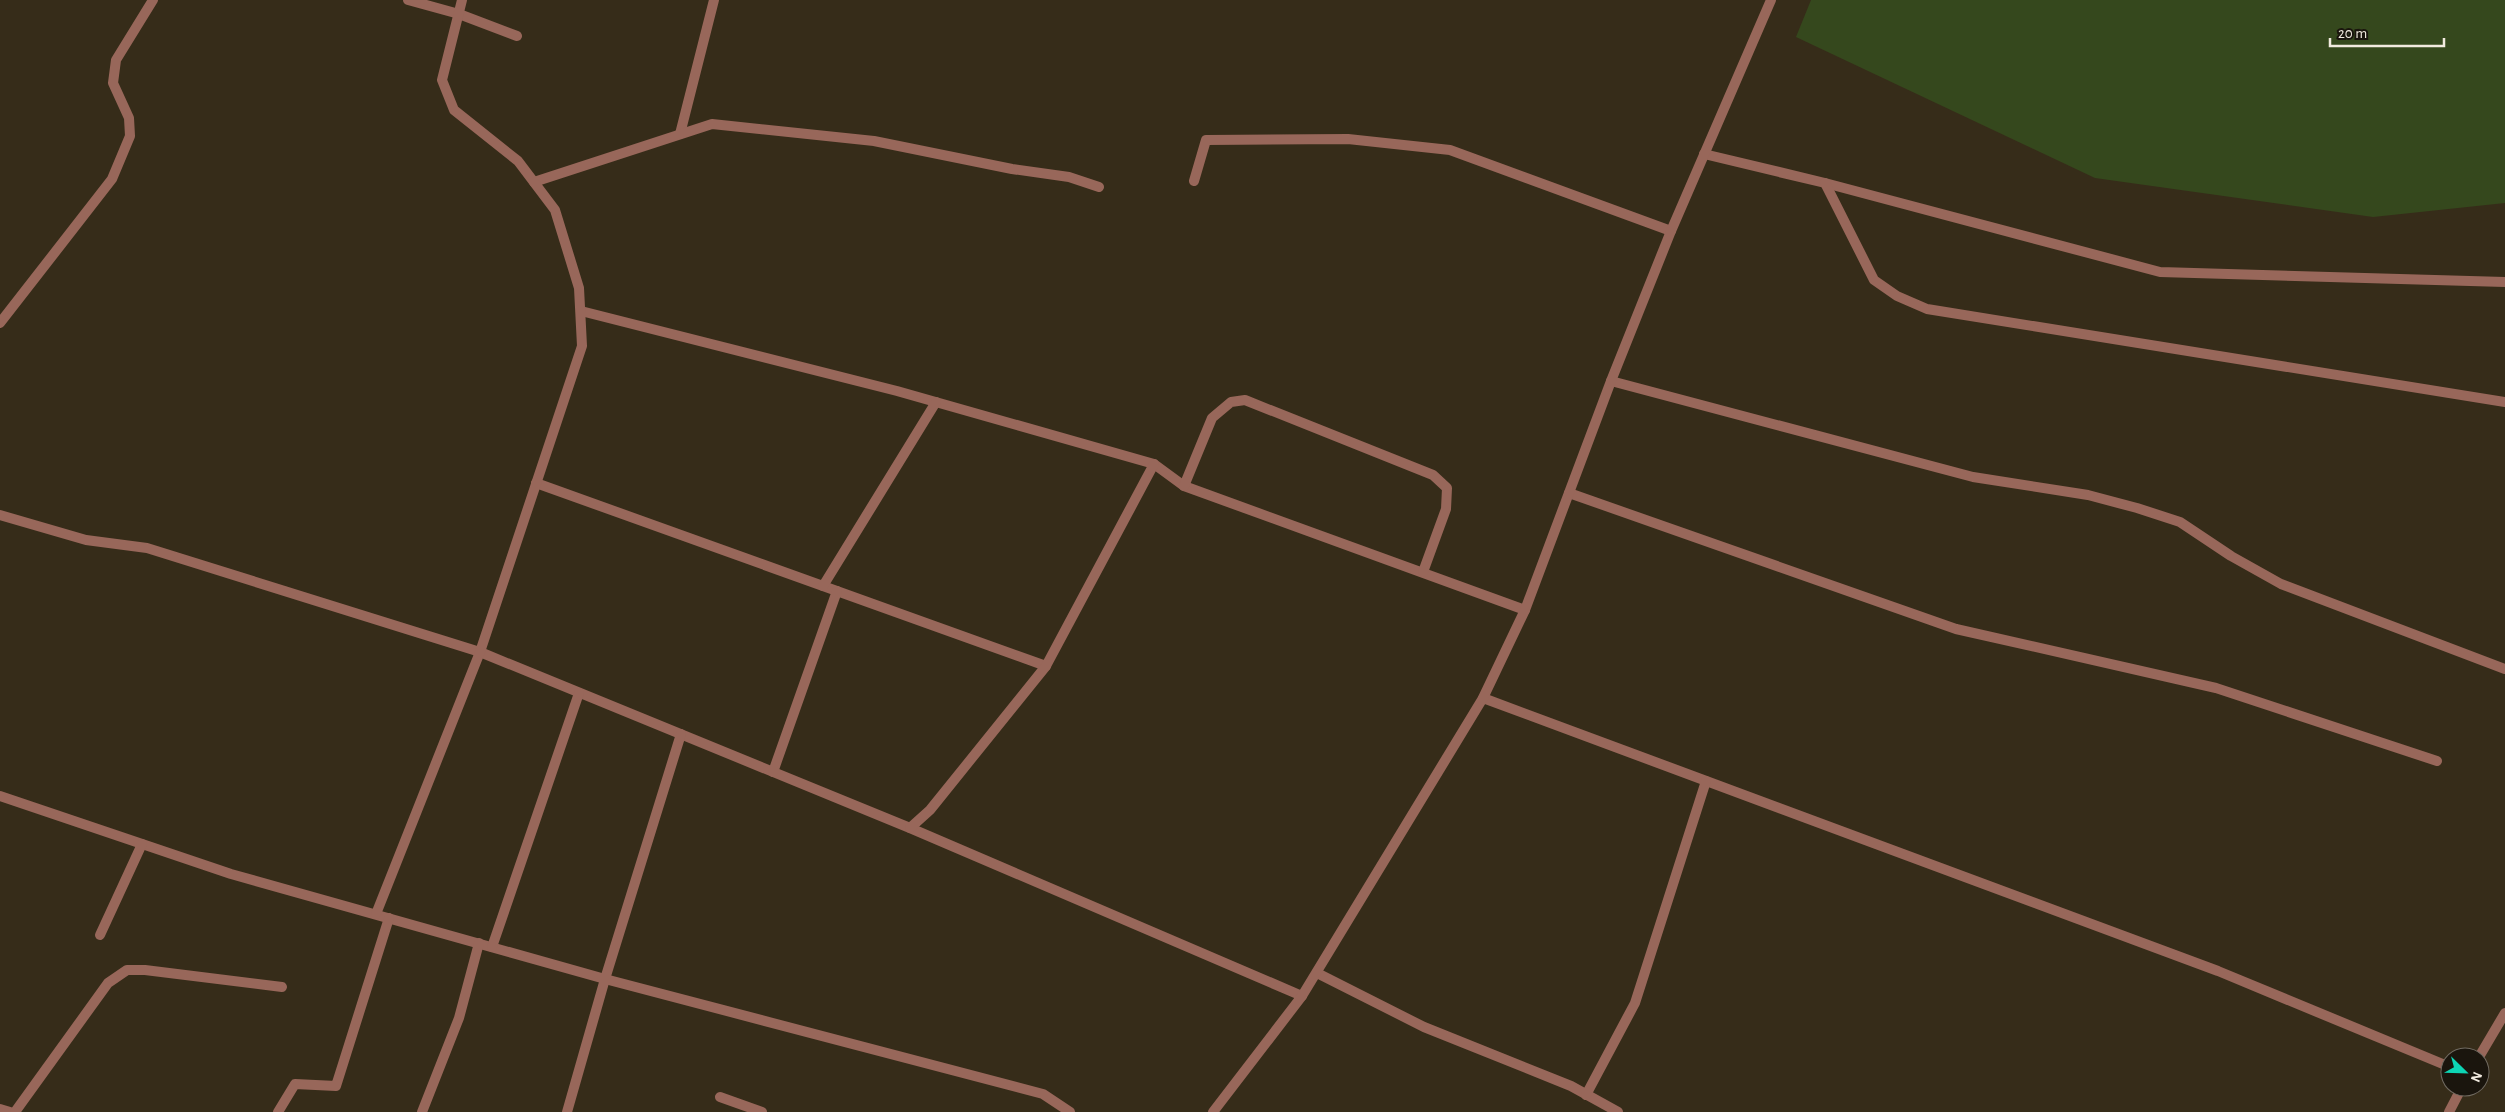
<svg xmlns="http://www.w3.org/2000/svg" width="2505" height="1112" font-family="'Alegreya Sans',sans-serif">
<rect width="100%" height="100%" fill="#362c19"/>
<polygon fill="#35481d" points="1811,0 2505,0 2505,203 2373,217 2095,178 1796,37"/>
<g fill="none" stroke-linecap="round" stroke-linejoin="round">
<g stroke="#98675a" stroke-width="10">
<polyline points="1704,154 1825,183 2160,272 2505,282"/>
<polyline points="1194,181 1206,140 1348,139 1450,150 1671,231"/>
<polyline points="1825,183 1874,280 1897,296 1927,309 2505,402"/>
</g>
<g stroke="#98675a" stroke-width="10">
<polyline points="408,0 459,14 517,36"/>
<polyline points="680,134 714,0"/>
<polyline points="534,182 712,124 874,141 1012,169 1069,177 1099,187"/>
<polyline points="581,311 897,391 1154,464 1184,486 1525,610"/>
<polyline points="0,323 112,179 130,136 129,118 113,83 116,60 153,0"/>
<polyline points="1611,381 1973,477 2088,495 2137,508 2180,522 2231,556 2281,584 2505,669"/>
<polyline points="536,483 1046,666"/>
<polyline points="1184,486 1212,418 1231,402 1245,400 1433,475 1447,488 1446,509 1423,572"/>
<polyline points="1569,493 1956,629 2216,688 2437,761"/>
<polyline points="0,515 86,540 147,548 480,652 910,828 1302,996"/>
<polyline points="823,586 936,402"/>
<polyline points="1483,698 2218,971 2450,1067"/>
<polyline points="773,772 837,591"/>
<polyline points="0,796 231,874 605,979 1043,1094 1070,1112"/>
<polyline points="910,828 930,810 1046,666 1154,464"/>
<polyline points="376,914 480,652 582,346 579,288 555,210 518,161 454,110 442,80 462,0"/>
<polyline points="100,935 142,844"/>
<polyline points="492,947 579,693"/>
<polyline points="1317,973 1424,1027 1571,1086 1618,1112"/>
<polyline points="2479,1057 2505,1013"/>
<polyline points="1586,1095 1635,1003 1706,781"/>
<polyline points="720,1097 762,1112"/>
<polyline points="0,1109 10,1112"/>
<polyline points="15,1112 108,983 127,970 145,970 282,987"/>
<polyline points="278,1112 295,1084 336,1086 389,918"/>
<polyline points="422,1112 459,1018 479,943"/>
<polyline points="567,1112 605,979 681,734"/>
<polyline points="2449,1112 2462,1087"/>
</g>
<polyline stroke="#98675a" stroke-width="10" points="1213,1112 1302,996 1483,698 1525,610 1611,381 1671,231 1771,0"/>
</g>
<g transform="translate(2465 1072) rotate(113)"><circle r="24" fill="#1a150d" stroke="#706a61"/>
<path d="M0-4L9 19L0 12L-9 19Z" fill="#0dd5b5"/>
<text y="-8" font-size="14" font-weight="bold" text-anchor="middle" fill="#f1eadf">N</text>
</g>
<path d="M2330 38v8h114v-8" fill="none" stroke="#f1eadf" stroke-width="2.5"/>
<text x="2338" y="38" font-size="15" fill="#f1eadf" stroke="#1a150d" stroke-width="4" paint-order="stroke">20 m</text>
</svg>
